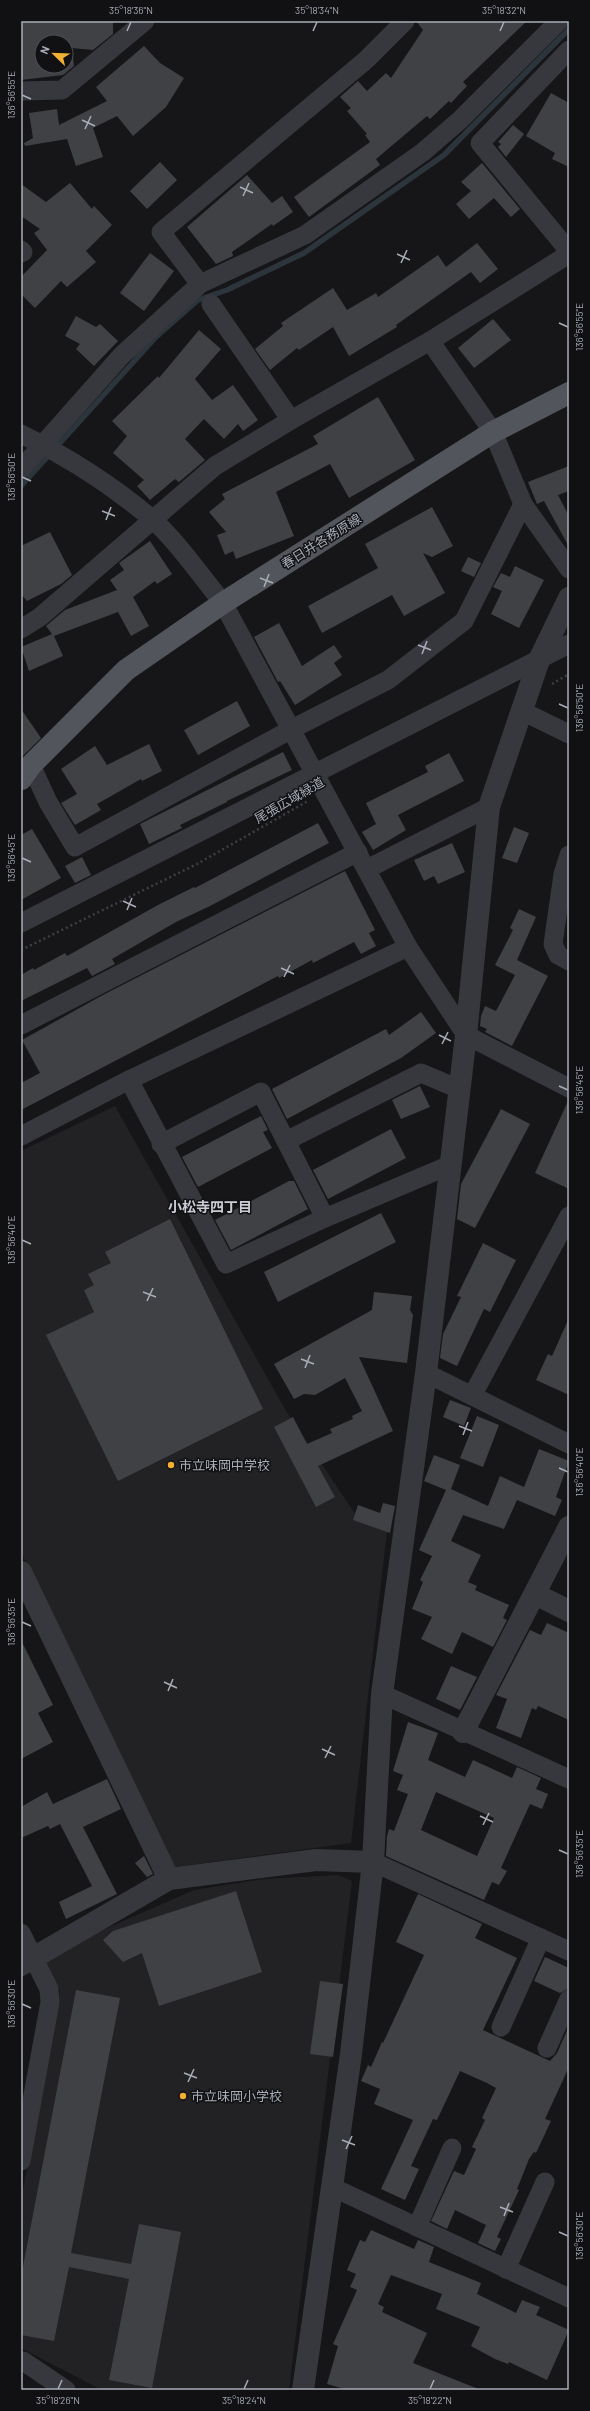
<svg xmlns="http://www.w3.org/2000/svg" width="590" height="2411" font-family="Barlow,'Noto Sans JP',sans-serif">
<rect width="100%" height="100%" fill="#161618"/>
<g fill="#222225">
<polygon points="115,1106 286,1411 358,1518 388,1523 351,1843 174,1867 21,1552 21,1151"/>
<polygon points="338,1875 352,1881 289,2390 106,2390 98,2388 21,2348 21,2200 60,1991 44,1963 96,1933 194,1890 264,1879"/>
</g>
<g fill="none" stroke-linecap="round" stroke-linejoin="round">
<polyline stroke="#2c353c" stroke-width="5.5" points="21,486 156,337 198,300 227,290 304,253 444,155 569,29"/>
</g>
<g fill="#404145" fill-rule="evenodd">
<path d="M 21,21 L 113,21 L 113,34 L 93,50 L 72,48 L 74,66 L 63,75 L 21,80 ZM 42,42 L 66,42 L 66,66 L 42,66 Z"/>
<polygon points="416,21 527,21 463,82 467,86 451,103 449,101 430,119 427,116 376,159 380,165 309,217 294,197 370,142 365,135 367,134 347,111 351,108 340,97 358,81 367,91 386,73 391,78 423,30"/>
<polygon points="144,46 160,63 184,78 166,107 133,136 117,116 93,128 103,157 76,166 67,139 25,146 24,143 33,138 29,113 57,109 59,125 107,101 96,87"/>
<polygon points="551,93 569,103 569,167 552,159 555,153 526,136"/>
<polygon points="513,125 524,134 506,157 498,147 501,144 498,142"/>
<polygon points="160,162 177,180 147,209 130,191"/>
<polygon points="482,163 520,209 511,217 494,198 469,219 456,204 471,191 461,182"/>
<polygon points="247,175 272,203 282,196 293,212 273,226 272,224 232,252 233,256 216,264 187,227"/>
<polygon points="70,183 92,209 94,206 112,225 86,251 96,262 67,287 61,281 35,308 21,294 21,277 47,250 34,233 40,229 21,216 21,184 46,202"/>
<polygon points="477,243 498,269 480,283 471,272 396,325 397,327 349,356 333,327 299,350 297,348 270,370 255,349 283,326 281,323 333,288 347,310 376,293 378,297 438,255 446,267"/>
<polygon points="150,253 174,271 144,311 120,293"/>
<polygon points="76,316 96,327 100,324 118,341 94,366 76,349 80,344 65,336"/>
<polygon points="493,319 511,340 474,368 458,348"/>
<polygon points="199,330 221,349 195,379 212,400 233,385 258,420 243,431 238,424 224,439 204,419 185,439 205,460 179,482 175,479 150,500 137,486 144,480 113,453 127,436 112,421 158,376 159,378"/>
<polygon points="378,397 415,460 349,498 330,464 276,492 294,536 236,559 233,551 225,555 217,535 226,532 209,512 225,499 222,494 318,444 313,436"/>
<polygon points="569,466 569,491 558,495 569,516 569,547 544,501 537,504 528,482"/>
<polygon points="432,507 453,546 432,557 423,553 445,593 404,616 392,595 322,633 308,606 378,568 365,544"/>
<polygon points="50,532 72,575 61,584 27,601 21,594 21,546"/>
<polygon points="150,541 172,574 157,584 155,581 133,597 149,626 131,636 118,612 54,636 63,656 29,671 21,647 52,634 46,626 65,610 117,590 110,580 124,570 119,563"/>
<polygon points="468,557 481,563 474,577 461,571"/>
<polygon points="515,566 544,580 519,628 491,614 502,591 493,587 501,573 510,577"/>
<polygon points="279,623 302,666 334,645 342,657 334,663 342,675 295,705 280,681 278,682 254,637"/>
<polygon points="237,701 250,726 198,755 184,730"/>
<polygon points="21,709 41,738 21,758"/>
<polygon points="149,744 162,771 142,781 141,779 97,804 101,810 75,825 61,803 77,794 61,769 95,746 107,765"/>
<polygon points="283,752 292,770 227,801 227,802 180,825 182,828 149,844 140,824"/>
<polygon points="449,753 464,781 398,815 406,830 373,850 362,832 376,824 366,803 428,772 425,766"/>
<polygon points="318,823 329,843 210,906 176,922 112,959 115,964 92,976 87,968 21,1001 21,975 33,968 34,970 65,953 67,956 158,905 194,887 195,888"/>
<polygon points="514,827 529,833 517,863 502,858"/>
<polygon points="32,829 61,878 21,900 21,835"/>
<polygon points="452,843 465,872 438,884 434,876 424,881 414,860"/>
<polygon points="82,857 91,875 75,883 65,866"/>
<polygon points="345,871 375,930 369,933 376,946 361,954 354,942 313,963 312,960 279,978 278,976 21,1110 21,1083 40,1073 22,1040 101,996"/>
<polygon points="519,909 536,917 517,960 548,976 512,1046 485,1032 487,1029 480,1026 481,1016 485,1006 496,1011 515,975 495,965 513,930 510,928"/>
<polygon points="421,1012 436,1033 401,1058 287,1119 272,1089 386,1029 389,1035"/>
<polygon points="420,1086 430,1107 401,1119 392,1100"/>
<polygon points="569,1099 569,1189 535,1173"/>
<polygon points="501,1109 530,1124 475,1228 457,1219 461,1184"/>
<polygon points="261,1116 268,1130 263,1132 272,1148 198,1187 182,1157"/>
<polygon points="391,1129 406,1158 328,1199 313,1170"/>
<polygon points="289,1181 294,1181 308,1209 231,1250 215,1220"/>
<polygon points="381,1213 396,1242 278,1302 264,1272"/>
<polygon points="170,1219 263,1409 118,1481 46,1335 94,1312 84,1290 94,1285 88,1274 111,1263 105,1252"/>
<polygon points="483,1243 516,1260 490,1312 484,1309 457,1366 440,1358 443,1334 461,1297 457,1296"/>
<polygon points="374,1292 412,1296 410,1310 413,1315 407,1363 359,1357 393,1431 318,1466 335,1497 316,1507 274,1427 293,1417 307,1444 332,1433 330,1429 353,1419 352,1416 362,1411 345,1378 315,1395 304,1394 294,1399 274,1364 372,1310"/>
<polygon points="569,1318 569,1395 536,1380 548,1354 552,1356"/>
<polygon points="450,1400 471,1408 464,1426 443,1417"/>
<polygon points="477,1416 499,1425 483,1467 460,1458"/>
<polygon points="539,1449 569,1461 556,1497 562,1500 555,1516 517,1500 504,1529 463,1515 451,1541 481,1555 468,1582 477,1586 475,1590 509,1605 503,1618 507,1620 493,1647 462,1632 452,1654 421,1639 432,1617 412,1609 423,1582 420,1580 432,1556 419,1550 446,1490 424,1481 434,1455 460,1465 451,1489 488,1506 500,1476 524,1487"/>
<polygon points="383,1503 395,1506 390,1533 353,1520 358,1505 380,1513"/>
<polygon points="547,1623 569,1633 569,1720 538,1706 536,1710 532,1708 521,1738 496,1728 507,1699 496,1695 530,1630 541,1635"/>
<polygon points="21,1640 53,1705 38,1713 53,1742 21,1759"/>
<polygon points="451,1666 477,1677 460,1710 436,1699"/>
<path d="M 408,1722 L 438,1733 L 428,1760 L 465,1777 L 473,1760 L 512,1778 L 517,1767 L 541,1778 L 536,1789 L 548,1794 L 542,1809 L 530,1804 L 501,1868 L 507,1871 L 499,1885 L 492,1882 L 484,1900 L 386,1856 L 387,1836 L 389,1829 L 394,1831 L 408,1794 L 397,1790 L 403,1775 L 393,1771 ZM 436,1792 L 494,1818 L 477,1856 L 421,1830 Z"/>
<polygon points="107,1779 121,1809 83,1827 117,1894 66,1919 59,1902 92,1886 60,1824 50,1829 48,1826 21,1838 21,1807 47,1792 53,1804"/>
<polygon points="144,1856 153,1874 147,1877 135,1863"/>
<polygon points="236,1891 262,1972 159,2006 142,1953 123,1962 103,1940 113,1931"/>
<polygon points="418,1894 482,1924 475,1938 517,1958 483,2030 550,2061 557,2053 569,2026 569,2067 545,2119 551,2121 536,2153 534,2152 529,2159 517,2189 519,2190 497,2237 501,2239 495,2251 478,2243 486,2225 455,2210 447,2229 431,2221 454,2171 464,2175 476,2149 472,2147 485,2120 482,2118 496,2088 487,2083 460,2071 437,2120 433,2119 411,2166 419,2169 405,2200 381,2189 413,2120 374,2104 380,2089 361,2081 368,2065 371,2067 382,2042 383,2043 424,1955 396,1942"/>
<polygon points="545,1957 569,1968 569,1988 560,1993 534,1981"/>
<polygon points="320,1981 343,1984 333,2057 310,2054"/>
<polygon points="76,1990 120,1998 71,2253 131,2264 139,2224 181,2232 152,2388 109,2380 129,2279 69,2267 54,2341 21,2335 21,2277"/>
<polygon points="371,2230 414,2249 418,2240 434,2247 429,2262 481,2283 477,2294 516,2313 522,2300 540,2307 536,2315 569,2330 547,2380 509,2362 508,2364 495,2359 471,2346 480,2327 436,2309 442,2294 391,2275 378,2304 384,2307 382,2312 427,2333 413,2363 481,2390 348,2390 327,2384 338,2346 333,2344 357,2290 350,2287 356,2274 347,2270 360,2240 365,2242"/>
</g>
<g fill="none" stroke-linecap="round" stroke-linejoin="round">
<g stroke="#3d3f44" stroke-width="2.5" stroke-dasharray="2 3" stroke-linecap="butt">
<polyline points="552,684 569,674"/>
<polyline points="21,950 197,864 308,801"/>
</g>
<g stroke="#37383d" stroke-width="19">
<polyline points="569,50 480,143 569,251"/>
<polyline points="21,91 62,90 145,21"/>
<polyline points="21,250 23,252 21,253"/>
<polyline points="200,284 161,232 366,60 405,21"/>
<polyline points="211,304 291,420"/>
<polyline points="430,341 493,432 523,504 569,569"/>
<path d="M 21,434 C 68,457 112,485 152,519 C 176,540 202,577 223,603 L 408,947 L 466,1035 L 569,1088"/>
<polyline points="21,469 122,355 200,284 305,235 423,152 460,120 559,21"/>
<polyline points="21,629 40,617 215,466 291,420 430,341 569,254"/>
<polyline points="522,711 569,734"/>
<polyline points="31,765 48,802 75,847 290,730 388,680 464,621 523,504"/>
<polyline points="569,855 563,874 553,944 558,955 569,961"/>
<polyline points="367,869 489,807"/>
<polyline points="21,923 569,644"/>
<polyline points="21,1025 358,852"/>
<polyline points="129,1080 226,1264 325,1218 450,1165"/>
<polyline points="21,1136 129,1080 408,947"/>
<polyline points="286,1141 421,1073 459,1089"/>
<polyline points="161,1144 261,1092 325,1218"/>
<polyline points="426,1373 569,1444"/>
<polyline points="472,1396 569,1216"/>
<polyline points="382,1694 569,1779"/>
<polyline points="373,1862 569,1951"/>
<polyline points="21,1933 49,1989 50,2002 21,2161"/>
<polyline points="501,2027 541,1938"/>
<polyline points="547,2048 569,1999"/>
<polyline points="332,2187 569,2298"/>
<polyline points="417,2227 452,2148"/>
<polyline points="506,2269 545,2182"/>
<polyline points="23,2361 66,2390"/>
</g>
<g stroke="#37383d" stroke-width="22">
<polyline points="21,1572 169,1879"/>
<polyline points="535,1594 569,1611"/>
<polyline points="463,1732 569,1527"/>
<polyline points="21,1965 169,1879 316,1860 373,1862"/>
<polyline points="303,2390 351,2054 373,1862 382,1694 426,1373 466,1035 489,807 539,660 569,598"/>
</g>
<polyline stroke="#53555c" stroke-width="22" points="21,779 31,765 126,670 223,603 493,432 569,393"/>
</g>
<path fill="none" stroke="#a8adb8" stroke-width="1.5" d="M 127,31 L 131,22M 313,31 L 317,22M 500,31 L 504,22M 22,95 L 31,99M 82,120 L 95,126M 85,129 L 91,116M 240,187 L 253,193M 243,196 L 249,183M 397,254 L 410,260M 401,263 L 407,250M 559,323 L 568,327M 22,477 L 31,481M 102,511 L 115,516M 106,520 L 111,507M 260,578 L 273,583M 264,587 L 269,574M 418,645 L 431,650M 422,654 L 427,641M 559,704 L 568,708M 22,858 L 31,862M 123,901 L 136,907M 127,910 L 132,898M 281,968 L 294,974M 284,977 L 290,965M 439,1035 L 451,1041M 442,1044 L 448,1032M 559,1086 L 568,1090M 22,1240 L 31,1244M 143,1292 L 156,1297M 147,1301 L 153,1288M 301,1359 L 314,1364M 305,1368 L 310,1355M 459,1426 L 472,1431M 463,1435 L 468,1422M 559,1468 L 568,1472M 22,1622 L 31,1626M 164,1682 L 177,1688M 168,1691 L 173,1679M 322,1749 L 335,1755M 325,1758 L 331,1746M 480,1816 L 493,1822M 483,1825 L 489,1813M 559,1850 L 568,1854M 22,2004 L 31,2008M 184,2073 L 197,2078M 188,2082 L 194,2069M 342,2140 L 355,2145M 346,2149 L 352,2136M 500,2207 L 513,2212M 504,2216 L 509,2203M 559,2232 L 568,2236M 58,2389 L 62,2380M 244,2389 L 248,2380M 430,2389 L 434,2380"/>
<g fill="#f2b134" stroke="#111113" stroke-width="1.5">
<circle cx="171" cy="1465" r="4"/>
<circle cx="183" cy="2096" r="4"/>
</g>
<g text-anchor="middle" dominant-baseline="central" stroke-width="3" stroke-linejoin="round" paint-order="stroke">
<g font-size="13" fill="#a8adb8" stroke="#111113">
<text transform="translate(321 541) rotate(-32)">春日井各務原線</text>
<text transform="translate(289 800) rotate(-30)">尾張広域緑道</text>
</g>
<g font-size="13" fill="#a8adb8" stroke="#111113" text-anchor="start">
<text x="179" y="1465">市立味岡中学校</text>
<text x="191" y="2096">市立味岡小学校</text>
</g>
<g font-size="14" font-weight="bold" fill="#c9ccd4" stroke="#111113">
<text x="210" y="1206">小松寺四丁目</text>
</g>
</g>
<rect width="590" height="2411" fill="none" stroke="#111113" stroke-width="44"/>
<g transform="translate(54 54) rotate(293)"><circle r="19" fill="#111113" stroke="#4d4f55"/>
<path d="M0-3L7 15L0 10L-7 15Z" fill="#f2b134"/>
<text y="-6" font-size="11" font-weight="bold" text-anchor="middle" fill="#a8adb8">N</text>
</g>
<rect x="22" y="22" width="546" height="2367" fill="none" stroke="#a8adb8" stroke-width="1.5"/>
<g font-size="10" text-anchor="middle" fill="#a8adb8">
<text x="131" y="14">35°18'36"N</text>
<text x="317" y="14">35°18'34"N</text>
<text x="504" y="14">35°18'32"N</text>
<text transform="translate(11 95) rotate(-90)" y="4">136°56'55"E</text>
<text transform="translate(579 327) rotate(-90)" y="4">136°56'55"E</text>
<text transform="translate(11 477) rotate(-90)" y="4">136°56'50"E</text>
<text transform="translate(579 708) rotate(-90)" y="4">136°56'50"E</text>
<text transform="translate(11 858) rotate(-90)" y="4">136°56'45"E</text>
<text transform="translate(579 1090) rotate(-90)" y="4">136°56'45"E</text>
<text transform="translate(11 1240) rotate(-90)" y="4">136°56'40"E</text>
<text transform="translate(579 1472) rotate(-90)" y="4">136°56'40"E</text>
<text transform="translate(11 1622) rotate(-90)" y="4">136°56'35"E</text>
<text transform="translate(579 1854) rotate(-90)" y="4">136°56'35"E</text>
<text transform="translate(11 2004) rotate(-90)" y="4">136°56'30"E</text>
<text transform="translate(579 2236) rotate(-90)" y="4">136°56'30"E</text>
<text x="58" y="2404">35°18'26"N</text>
<text x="244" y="2404">35°18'24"N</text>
<text x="430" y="2404">35°18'22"N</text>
</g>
</svg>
